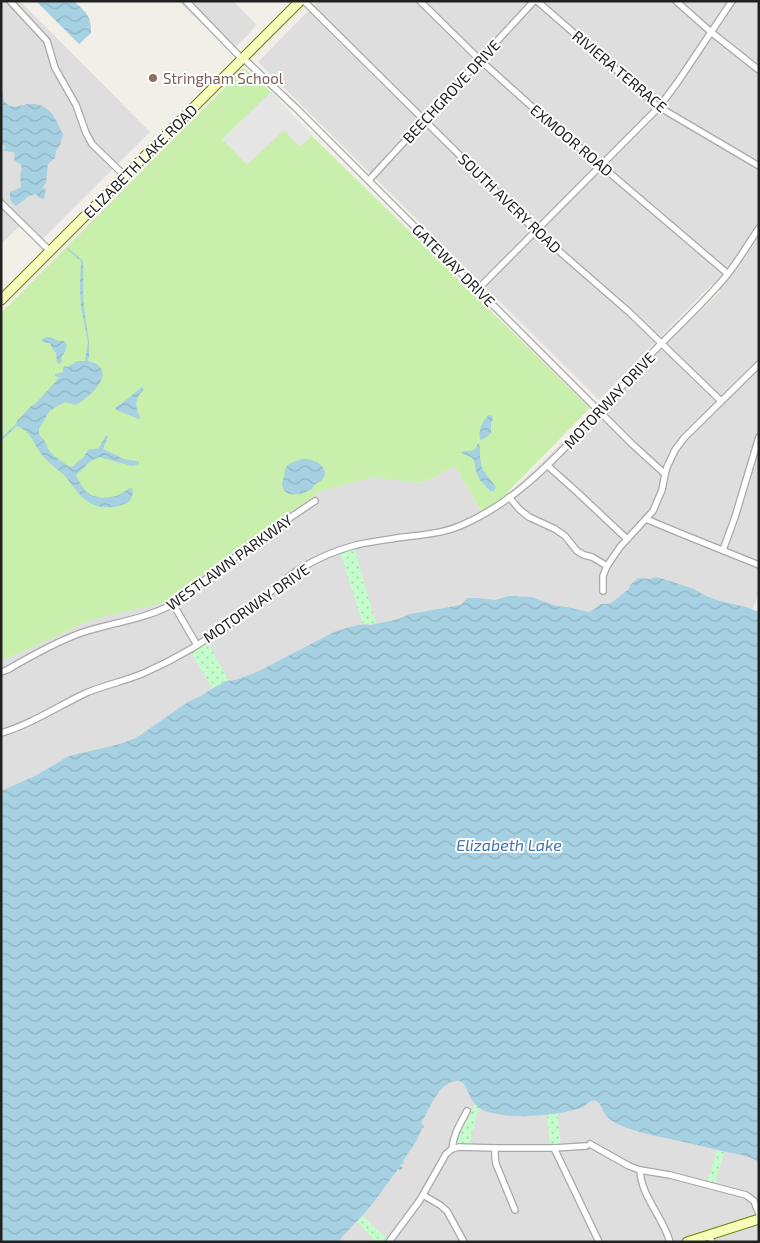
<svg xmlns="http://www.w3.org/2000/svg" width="760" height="1243" font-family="'Exo 2',sans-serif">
<defs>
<pattern id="park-dots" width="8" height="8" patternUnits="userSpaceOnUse" patternTransform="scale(1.25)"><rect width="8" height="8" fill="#c4fdcb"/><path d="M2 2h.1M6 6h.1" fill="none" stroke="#a8d9ae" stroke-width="1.8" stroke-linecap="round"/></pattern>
<pattern id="water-waves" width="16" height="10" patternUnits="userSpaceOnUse" patternTransform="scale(1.25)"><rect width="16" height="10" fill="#a6d1e2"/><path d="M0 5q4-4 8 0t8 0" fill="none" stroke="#8fb3c2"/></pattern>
</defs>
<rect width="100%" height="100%" fill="#f2efe8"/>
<g fill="#dfdede">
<polygon points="1,1 20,1 150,132 43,239 1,200"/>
<polygon points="178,1 233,1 257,25 231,52"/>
<polygon points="318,1 759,1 759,594 727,665 1,839 1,661 91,620 162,603 257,535 321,491 372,477 419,483 433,478 455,466 481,511 499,501 520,483 721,291 712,284 599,400 258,62"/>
<polygon points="1,203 22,224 1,244"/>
<polygon points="511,998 759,1085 759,1242 100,1242"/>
</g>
<polygon fill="#c8efab" points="244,68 271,92 312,136 590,408 499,501 481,511 455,466 433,478 418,483 372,477 321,491 257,535 162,603 91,620 1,661 1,313"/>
<g fill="url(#park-dots)">
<polygon points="354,547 376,623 363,624 340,552"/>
<polygon points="207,641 229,681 226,681 213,689 190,651"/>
<polygon points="475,1104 480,1108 477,1114 469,1145 457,1144 459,1134"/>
<polygon points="557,1113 561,1146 550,1146 547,1115"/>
<polygon points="717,1150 724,1152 715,1185 707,1183"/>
<polygon points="363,1216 388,1240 387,1242 376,1242 357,1222"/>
</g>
<polygon fill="#e5e5e5" points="271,92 312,136 300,147 284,130 247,165 222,139"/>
<g fill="url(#water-waves)">
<path d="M 36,1 L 74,1 C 77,5 80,6 83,10 C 90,16 91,24 91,33 L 79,44 Z"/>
<path d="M 1,85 L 4,101 L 9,106 C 20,108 20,105 29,104 C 39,102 52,110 56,120 C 59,125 60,130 63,134 L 60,145 L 56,151 L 55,158 L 48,164 L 46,183 L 42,188 L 46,189 L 44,199 L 39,198 L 36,194 L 29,196 L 16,206 C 10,202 10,199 10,192 L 21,187 L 20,175 L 22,169 L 21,165 L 14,160 L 15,155 L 13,152 L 4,151 L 5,146 L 1,143 Z"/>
<path d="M 68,248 L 83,261 C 84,276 82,291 84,305 C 85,325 92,341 88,361 C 91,362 96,363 99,366 C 112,379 86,399 76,405 L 65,402 L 54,408 L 49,412 L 39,429 L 39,434 L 40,436 L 44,440 L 48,449 L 54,456 L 70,467 L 74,466 L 77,462 L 83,458 L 88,450 L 99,448 L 106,435 L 108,437 L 103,449 L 124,459 L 137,461 L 139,462 L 139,464 L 132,466 L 99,457 L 91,461 L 76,475 C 79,482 85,493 93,496 C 96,496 99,497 102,498 L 117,496 L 130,488 L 132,488 L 133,493 L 130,501 C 116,510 94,510 82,497 C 76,491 71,483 65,476 C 58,469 48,463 42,455 C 32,442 33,433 17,426 L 1,441 L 1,438 L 16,424 L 17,421 L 31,406 L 36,403 L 57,380 L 59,377 L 55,376 L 55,374 L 63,372 L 63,368 L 65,366 L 68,367 L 77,361 L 85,361 L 88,342 L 81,307 L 80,289 L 81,261 L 68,250 L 67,249 Z"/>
<polygon points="46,337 50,337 59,341 64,341 67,345 65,352 61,357 62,361 60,364 57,362 56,353 52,348 50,343 46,343 41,340"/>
<path d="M 142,387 L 144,390 C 134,397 135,407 140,417 L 139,419 L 116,410 L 116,407 C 126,402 133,393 142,387 Z"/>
<path d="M 489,415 L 492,416 L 493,418 L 491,424 L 491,433 L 484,439 L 480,440 C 478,431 482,420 489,415 Z"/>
<path d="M 478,443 L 480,446 L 480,457 L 482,469 L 496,487 L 494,491 L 490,491 L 480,480 L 476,472 L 474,460 L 471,457 L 461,453 L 461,452 C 465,450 473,452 475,449 C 477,447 477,445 478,443 Z"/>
<path d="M 302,459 C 306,459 311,459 314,461 C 320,462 328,471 324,477 C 321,482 315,482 312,489 C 304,494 285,500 282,485 C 282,482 283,480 284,477 C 285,473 284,469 287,466 C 291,462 297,461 302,459 Z"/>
<path d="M 657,577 L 685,586 L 694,589 L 706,596 L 720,601 L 746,607 L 759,612 L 759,1162 C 748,1155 735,1154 722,1151 C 714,1149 705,1147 697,1145 C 673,1139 650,1136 627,1128 C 619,1125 610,1121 605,1114 C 602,1110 601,1103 596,1101 C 591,1099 587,1105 583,1107 C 578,1109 570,1111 565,1112 C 543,1116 519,1118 497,1114 C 488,1113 479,1109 474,1103 C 468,1096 466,1079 456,1081 C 438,1083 430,1109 421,1123 L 424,1126 L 424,1128 L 422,1128 L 417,1140 L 403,1161 L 404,1163 L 400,1165 L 403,1168 L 401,1170 L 398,1169 L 370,1207 L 343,1236 L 340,1240 L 341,1242 L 1,1242 L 1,791 L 35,776 L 69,756 L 120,744 L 136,738 L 188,702 L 201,696 L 215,687 L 226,681 L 235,680 L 257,672 L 334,632 C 345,629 359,623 371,625 L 399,619 L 410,614 L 461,605 L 467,598 L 478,598 L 495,600 L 509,596 L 532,597 L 556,606 L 567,607 L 589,612 L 596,608 L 601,604 L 608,604 L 611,603 L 629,589 L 630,585 L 638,578 L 650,579 Z"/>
</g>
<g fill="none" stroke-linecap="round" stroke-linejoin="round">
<g stroke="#a8a8a8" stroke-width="8">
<g id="street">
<polyline points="10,1 47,41 55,68 76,105 86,133 92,144 125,176"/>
<polyline points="186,1 242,59"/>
<polyline points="304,1 536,231 629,312 721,401"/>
<polyline points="420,1 480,60 530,105 728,274"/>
<polyline points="537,1 659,107 759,166"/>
<polyline points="676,1 711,32 759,70"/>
<polyline points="243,58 296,108 632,444 665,474"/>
<polyline points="369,180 534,1"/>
<polyline points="1,203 50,251"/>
<polyline points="478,289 659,107 677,83 732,1"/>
<polyline points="548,466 577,492 627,539"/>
<polyline points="509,497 519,509 529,517 555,529 565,536 577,551 584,555 592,557 607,566"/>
<polyline points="646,519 682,534 759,565"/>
<polyline points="723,550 735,517 759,437"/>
<polyline points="603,591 603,576 607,566 620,547 653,511 662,490 665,474 667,467 675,450 684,438 759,364"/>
<polyline points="173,604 197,645"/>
<path d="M 1,672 L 7,670 C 31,656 52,644 78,634 C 109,623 144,620 173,604 L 267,533 L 315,501"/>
<path d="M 1,733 C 32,724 58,706 86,693 C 105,685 125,681 144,673 C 178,658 211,638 241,616 C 262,602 278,582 300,569 C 316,559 337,550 356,545 C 369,542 384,540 397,538 C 419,535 442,534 462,525 C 508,505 542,472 576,436 C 602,409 627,381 652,353 C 677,327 704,303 727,275 C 739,260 748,244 759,228"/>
<polyline points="590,1144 629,1166 640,1170 670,1175 746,1195 754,1201 759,1214"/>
<polyline points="495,1148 495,1157 496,1164 515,1210"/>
<polyline points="554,1148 599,1242"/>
<path d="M 452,1149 C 453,1135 460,1124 467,1111"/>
<path d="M 640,1170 C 641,1196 663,1217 670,1242"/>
<polyline points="423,1195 440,1205 447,1211 464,1242"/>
<polyline points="709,1235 712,1242"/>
<polyline points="389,1242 420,1200 446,1154 452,1149 459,1147 495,1148 554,1148 586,1146"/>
</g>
</g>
<g stroke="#6b8100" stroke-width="11">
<g id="secondary">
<polyline points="1,300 300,1"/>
<polyline points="687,1242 759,1219"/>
</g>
</g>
<use href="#street" stroke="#fff" stroke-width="5.5"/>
<use href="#secondary" stroke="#f6feba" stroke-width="9"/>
</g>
<circle fill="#8d6e63" stroke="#fff" stroke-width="2" cx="153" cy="78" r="5"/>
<g text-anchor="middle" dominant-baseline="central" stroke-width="4" stroke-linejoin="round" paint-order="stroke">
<g font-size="15" fill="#212121" stroke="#fff">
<text transform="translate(620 71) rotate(40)">RIVIERA TERRACE</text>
<text transform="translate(451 91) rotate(-47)">BEECHGROVE DRIVE</text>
<text transform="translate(572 140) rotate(40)">EXMOOR ROAD</text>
<text transform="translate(140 161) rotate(-45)">ELIZABETH LAKE ROAD</text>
<text transform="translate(510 203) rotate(44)">SOUTH AVERY ROAD</text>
<text transform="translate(454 265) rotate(45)">GATEWAY DRIVE</text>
<text transform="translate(609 400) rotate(-47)">MOTORWAY DRIVE</text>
<text transform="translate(229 562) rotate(-36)">WESTLAWN PARKWAY</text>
<text transform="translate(256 603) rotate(-35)">MOTORWAY DRIVE</text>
</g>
<g font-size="15" fill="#785e54" stroke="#fff" text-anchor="start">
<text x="163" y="78">Stringham School</text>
</g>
<g font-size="16" font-style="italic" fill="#4374b1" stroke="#fff">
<text x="509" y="844">Elizabeth Lake</text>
</g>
</g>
<rect width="760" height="1243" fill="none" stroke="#212121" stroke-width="5"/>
</svg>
